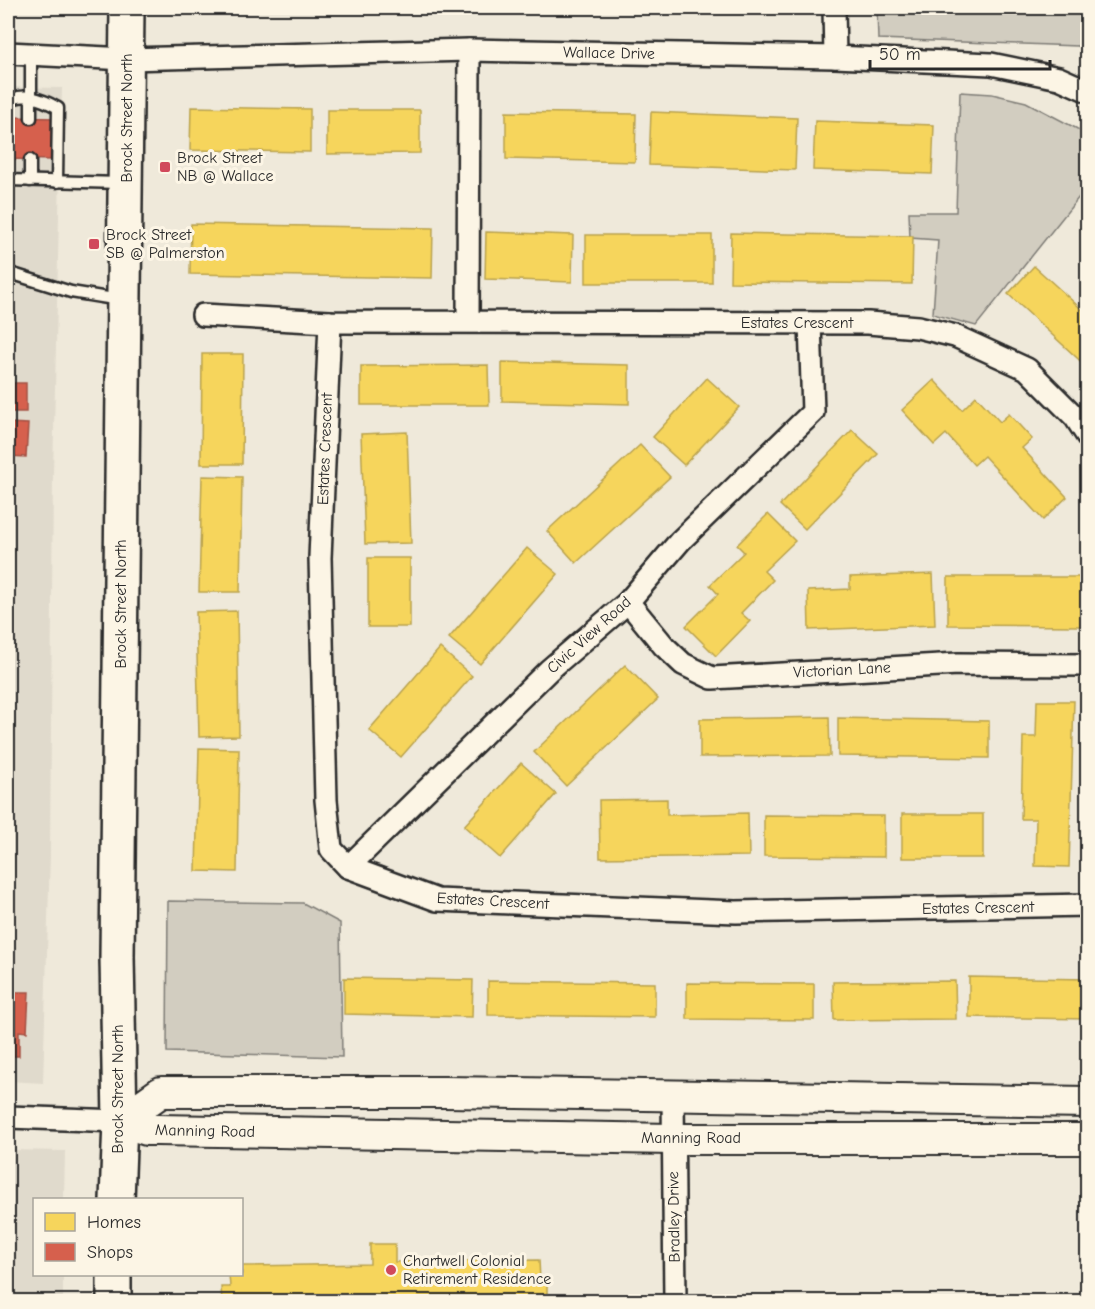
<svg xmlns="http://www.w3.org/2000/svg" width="1095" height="1309" font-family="'Comic Neue',sans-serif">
<rect width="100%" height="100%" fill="#efe9da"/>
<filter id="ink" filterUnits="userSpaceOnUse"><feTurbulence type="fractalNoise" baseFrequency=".0167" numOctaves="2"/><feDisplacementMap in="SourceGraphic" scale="12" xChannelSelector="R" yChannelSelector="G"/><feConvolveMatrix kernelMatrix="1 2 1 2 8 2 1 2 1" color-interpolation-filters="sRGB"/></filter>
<g filter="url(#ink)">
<g fill="#e0dacc">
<polygon points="8,87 62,88 53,474 50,855 43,1083 8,1081"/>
<polygon points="8,1150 65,1151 64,1199 34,1200 34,1274 63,1275 63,1301 8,1301"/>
</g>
<g fill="#d2cdc0" stroke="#7e7c76" stroke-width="1.5">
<polygon points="877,8 1087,8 1087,51 1078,46 878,39"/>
<polygon points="960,92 992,94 1026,102 1087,134 1087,187 976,326 933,314 938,240 910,238 909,212 956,212"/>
<polygon points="168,901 303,903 340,923 342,1057 167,1052"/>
</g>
<g fill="#f6d55c" stroke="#b9a24d" stroke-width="1.5">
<polygon points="509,8 772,8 772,12"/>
<polygon points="191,107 310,109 310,152 190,150"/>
<polygon points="327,110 420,110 420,153 327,154"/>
<polygon points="506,112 636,114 635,162 506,159"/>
<polygon points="651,112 797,118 795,170 649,165"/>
<polygon points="815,121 934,125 932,174 813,170"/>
<polygon points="191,224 433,228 432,278 190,274"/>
<polygon points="486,232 573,235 572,282 485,279"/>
<polygon points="731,233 913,236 912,284 730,282"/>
<rect x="586" y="235" width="126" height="48"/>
<polygon points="1034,266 1088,315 1088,368 1008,294"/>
<polygon points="202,354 243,354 242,464 201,464"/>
<polygon points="502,362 629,365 629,404 502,401"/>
<polygon points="488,365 489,405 361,405 361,366"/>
<polygon points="707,378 739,407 684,465 653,437"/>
<polygon points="934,380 962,410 976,396 1000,422 1009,414 1032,439 1022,448 1067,497 1043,520 984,456 974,465 946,434 934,445 902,410"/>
<polygon points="852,430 878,454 805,529 780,505"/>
<polygon points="407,432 411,543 365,544 361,434"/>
<polygon points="640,445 670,477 576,563 547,531"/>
<polygon points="202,476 242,477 240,592 199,592"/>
<polygon points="768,514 795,541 764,571 773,580 741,613 750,621 716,656 686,626 718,594 710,585 744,552 737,545"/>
<polygon points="527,548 558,574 480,664 449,638"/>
<rect x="368" y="558" width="42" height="69"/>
<polygon points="933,574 935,625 809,630 808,591 850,589 850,577"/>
<polygon points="948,577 1081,577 1081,626 948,625"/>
<polygon points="237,611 239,736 199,737 196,612"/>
<polygon points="440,648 472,676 401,757 369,730"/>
<polygon points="625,665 658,699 566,786 534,752"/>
<polygon points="1037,701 1074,701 1069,867 1035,866 1036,819 1021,819 1023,737 1036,737"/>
<polygon points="829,717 830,756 700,757 700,719"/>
<polygon points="838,718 989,721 989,758 838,756"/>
<polygon points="199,748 239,749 237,872 196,871"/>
<polygon points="521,763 556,794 500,858 464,826"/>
<polygon points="667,799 667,815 748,813 749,856 600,858 599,800"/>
<rect x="902" y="814" width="81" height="44"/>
<polygon points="764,815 884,816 884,857 764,856"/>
<polygon points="969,977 1088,979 1088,1019 969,1017"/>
<polygon points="344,978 473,980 472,1017 344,1014"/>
<polygon points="488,981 655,983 655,1017 488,1015"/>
<polygon points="955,981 956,1019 834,1020 833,982"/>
<polygon points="687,983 814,984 814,1020 687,1019"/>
<polygon points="370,1244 395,1244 395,1262 539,1260 540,1280 547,1280 547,1302 222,1302 221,1287 230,1287 229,1274 242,1274 242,1266 370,1264"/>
</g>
<g fill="#d6604d" stroke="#a35043" stroke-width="1.5">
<polygon points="8,117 54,118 53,160 8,159"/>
<rect x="8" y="383" width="18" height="29"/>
<polygon points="8,423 28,424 26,457 8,456"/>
<polygon points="8,573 10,573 8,634"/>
<polygon points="8,992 29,992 27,1032 19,1031 19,1056 8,1056"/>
</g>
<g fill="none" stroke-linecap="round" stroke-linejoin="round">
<g stroke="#2b2b2b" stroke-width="15">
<g id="service">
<polyline points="31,53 31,118"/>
<path d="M 8,104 C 19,89 44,100 58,108 L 57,182"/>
<polyline points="8,180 121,183"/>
<polyline points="30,181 30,160"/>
<polyline points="8,268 10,273 71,292 120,300"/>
</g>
</g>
<g stroke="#2b2b2b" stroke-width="26">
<g id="minor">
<polyline points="834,8 835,57"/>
<polyline points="8,53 127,59 469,50 835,57 991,64 1059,78 1088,91"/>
<polyline points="203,315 330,322 868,323 918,327 955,336 1027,369 1075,417 1088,437"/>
<polyline points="468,321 469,50"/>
<polyline points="330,322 320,558 326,800 331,849 348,867 437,900 736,912 1088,905"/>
<polyline points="628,602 664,646 683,664 712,678 958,664 1088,665"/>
<polyline points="348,867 549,670 628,602 680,541 813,412 810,323"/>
<polyline points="673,1096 675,1302"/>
<polyline points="8,1117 120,1121"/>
</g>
</g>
<g stroke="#2b2b2b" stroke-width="34">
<g id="secondary">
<polyline points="120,1121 161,1092 445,1092 1088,1102"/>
<polyline points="120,1121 147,1130 157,1130 672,1139 1088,1139"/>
</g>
</g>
<g stroke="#2b2b2b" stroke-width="38">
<g id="primary">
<polyline points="117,1200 120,1121 117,957 127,8"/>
<polyline points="114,1302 114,1274"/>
</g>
</g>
<use href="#service" stroke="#fcf5e5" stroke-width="10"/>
<use href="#minor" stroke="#fcf5e5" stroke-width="21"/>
<use href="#secondary" stroke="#fcf5e5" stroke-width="30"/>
<use href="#primary" stroke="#fcf5e5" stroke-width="33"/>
</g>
</g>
<g fill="#d1495b" stroke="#fcf5e5" stroke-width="2">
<rect x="159" y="161" width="12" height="12" rx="3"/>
<rect x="88" y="238" width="12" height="12" rx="3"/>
<circle cx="391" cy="1270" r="6"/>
</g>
<g text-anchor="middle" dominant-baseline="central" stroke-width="6" stroke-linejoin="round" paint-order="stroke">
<g font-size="16" fill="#2b2b2b" stroke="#fcf5e5">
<text transform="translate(609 53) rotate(1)">Wallace Drive</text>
<text transform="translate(127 118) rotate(-90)">Brock Street North</text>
<text x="797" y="323">Estates Crescent</text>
<text transform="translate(325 449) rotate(-88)">Estates Crescent</text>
<text transform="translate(121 604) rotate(-90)">Brock Street North</text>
<text transform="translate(589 635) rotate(-42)">Civic View Road</text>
<text transform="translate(842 670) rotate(-3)">Victorian Lane</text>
<text transform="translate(493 901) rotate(3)">Estates Crescent</text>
<text transform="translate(978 908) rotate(-1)">Estates Crescent</text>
<text transform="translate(118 1089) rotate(-90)">Brock Street North</text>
<text transform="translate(205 1131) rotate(1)">Manning Road</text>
<text x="691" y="1138">Manning Road</text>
<text transform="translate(674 1217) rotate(-91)">Bradley Drive</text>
</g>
<g font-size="16" fill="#2b2b2b" stroke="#fcf5e5" text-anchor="start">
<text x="177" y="158">Brock Street<tspan x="177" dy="18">NB @ Wallace</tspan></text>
<text x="106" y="235">Brock Street<tspan x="106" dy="18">SB @ Palmerston</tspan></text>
<text x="403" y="1261">Chartwell Colonial<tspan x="403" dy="18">Retirement Residence</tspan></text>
</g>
</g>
<rect width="1095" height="1309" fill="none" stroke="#fcf5e5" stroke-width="30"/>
<rect x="15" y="15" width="1065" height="1279" fill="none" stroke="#2b2b2b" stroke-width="2" filter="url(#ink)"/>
<rect x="33" y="1198" width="210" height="78" fill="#fcf5e5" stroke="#a8a49b" stroke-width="1.5"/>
<rect x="45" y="1213" width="30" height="18" fill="#f6d55c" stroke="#a8a49b" stroke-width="1.5"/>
<text x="87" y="1228" font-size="18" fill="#2b2b2b">Homes</text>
<rect x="45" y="1243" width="30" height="18" fill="#d6604d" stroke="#a8a49b" stroke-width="1.5"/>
<text x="87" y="1258" font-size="18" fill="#2b2b2b">Shops</text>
<path d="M870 60v9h180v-9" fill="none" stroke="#2b2b2b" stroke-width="3"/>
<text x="879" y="60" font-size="18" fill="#2b2b2b" stroke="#fcf5e5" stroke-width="4.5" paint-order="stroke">50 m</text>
</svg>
